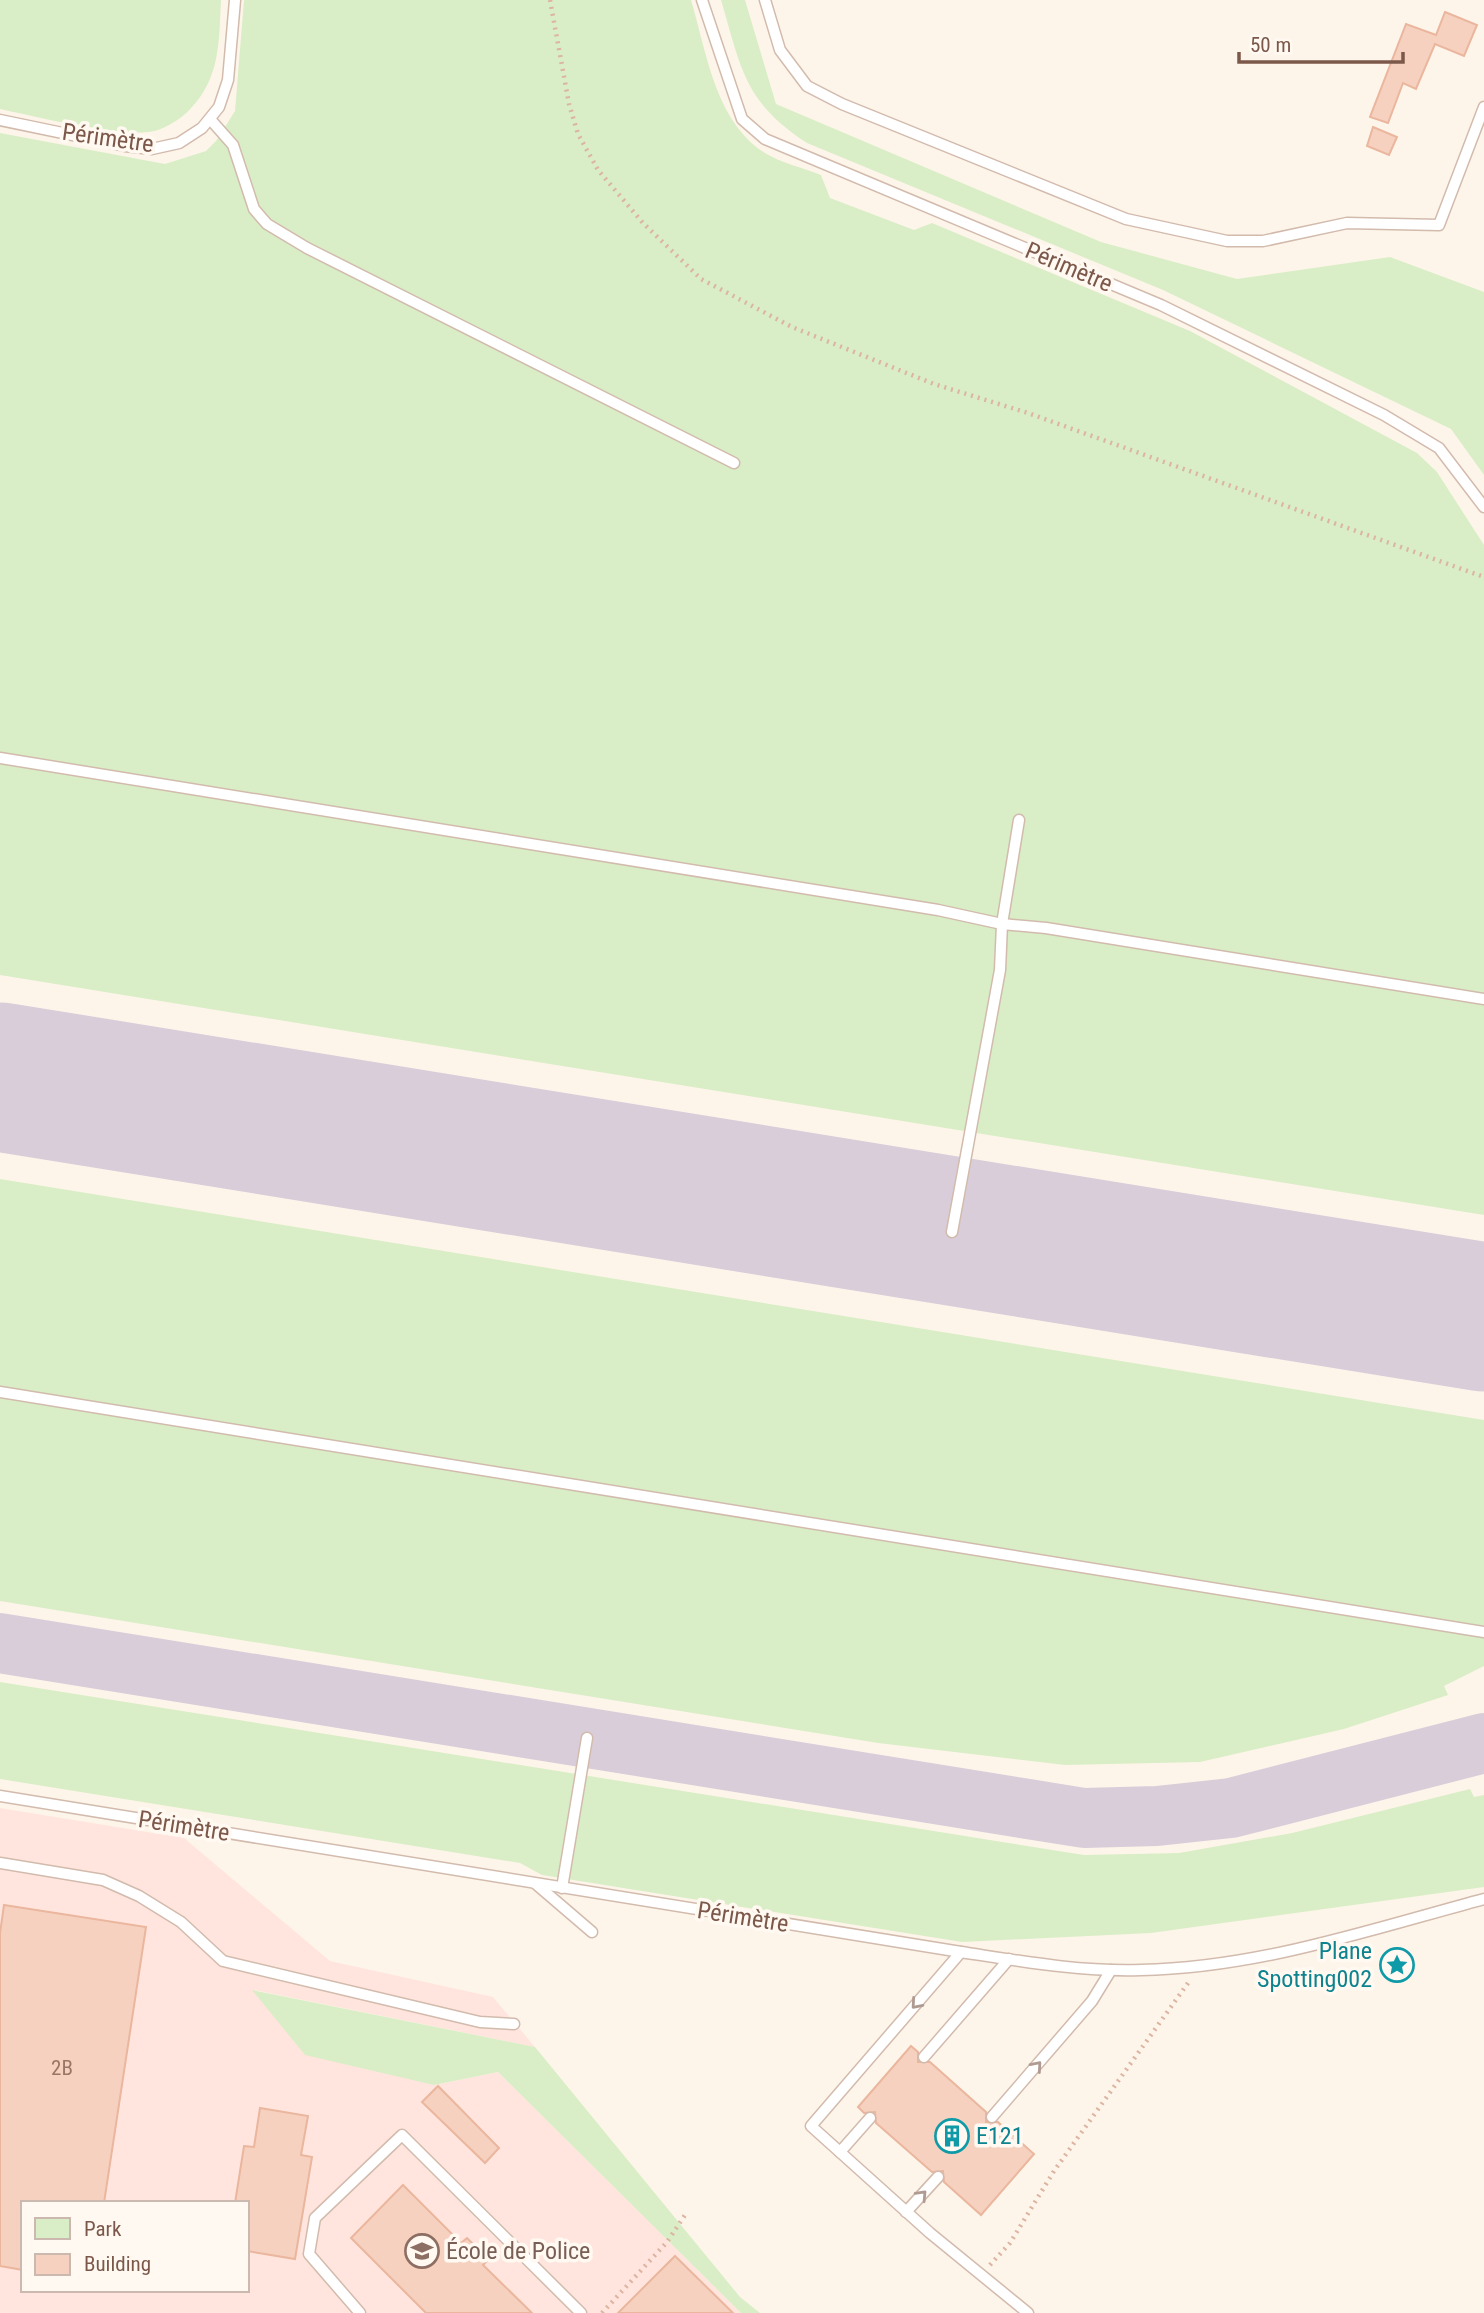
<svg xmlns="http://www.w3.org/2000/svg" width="1484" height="2313" font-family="'Roboto Condensed',sans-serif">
<rect width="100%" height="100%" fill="#fef5ea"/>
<path fill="#ffe5dd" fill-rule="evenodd" d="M 0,1808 L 184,1838 L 330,1961 L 493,1997 L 535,2047 L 254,1990 L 434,2085 L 498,2072 L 741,2313 L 0,2313 ZM 23,2203 L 247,2203 L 247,2290 L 23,2290 Z"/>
<g fill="#d9eec6">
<path d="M 0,0 L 221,0 C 220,19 220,40 216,59 C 210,90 189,119 158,130 C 132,140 32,116 0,109 Z"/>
<path d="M 244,0 L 691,0 C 707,53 715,121 765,153 C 781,163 804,168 821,175 L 830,198 L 914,230 L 932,223 L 1190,331 L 1417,453 L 1437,472 L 1484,545 L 1484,1215 L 0,975 L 0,133 L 165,164 L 206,151 L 216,141 L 235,111 Z"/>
<path d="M 721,0 L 745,0 L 776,104 L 1101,242 L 1237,279 L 1390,257 L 1484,292 L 1484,475 L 1451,429 L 1163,290 L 807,143 C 744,102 741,68 721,0 Z"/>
<polygon points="0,1179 1484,1420 1484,1666 1444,1686 1448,1695 1344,1729 1200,1762 1065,1765 878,1743 0,1601"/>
<polygon points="0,1682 1084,1855 1179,1853 1292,1833 1470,1789 1474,1797 1484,1795 1484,1887 1151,1933 962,1942 542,1875 520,1863 0,1779"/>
<polygon points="252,1990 535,2047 740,2297 760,2313 741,2313 498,2072 434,2085 305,2055"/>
</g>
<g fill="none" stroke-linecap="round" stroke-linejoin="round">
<g stroke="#dacdda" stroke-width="60">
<polyline points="1472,1315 1484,1318"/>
<polyline points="0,1643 1084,1818 1157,1816 1231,1808 1484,1743"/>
</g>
<polyline stroke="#dacdda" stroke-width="149" points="0,1077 1484,1317"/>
</g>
<g fill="#f6d1bf" stroke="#eab69e" stroke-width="2">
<polygon points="1445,12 1477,25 1464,56 1435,44 1416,89 1403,83 1388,123 1370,117 1406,24 1436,35"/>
<polygon points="1373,127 1397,137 1389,155 1367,146"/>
<polygon points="4,1905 146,1927 104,2203 23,2203 23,2270 0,2266 0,1933"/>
<polygon points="911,2046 918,2052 918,2062 930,2062 986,2112 986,2122 998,2122 1034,2154 981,2215 944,2182 943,2171 932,2172 876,2123 875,2112 864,2113 858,2107"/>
<polygon points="438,2086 499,2148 485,2163 422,2102"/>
<polygon points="260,2108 308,2116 301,2155 312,2157 295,2259 247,2251 247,2203 235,2203 244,2146 254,2147"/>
<polygon points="403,2185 461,2243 467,2238 489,2259 483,2265 532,2313 426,2313 351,2238"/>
<polygon points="675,2256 733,2313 618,2313"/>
</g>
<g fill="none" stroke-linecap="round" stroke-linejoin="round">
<g stroke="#d2bbad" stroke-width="13">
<g id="service">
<polyline points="702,0 742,119 765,139 1161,305 1384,415 1439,448 1484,507"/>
<polyline points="765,0 780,50 807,86 842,104 1126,219 1227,241 1263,241 1347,223 1439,225 1484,107"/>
<polyline points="210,119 233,145 254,209 267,224 307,248 734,463"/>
<polyline points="0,120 125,146 152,149 179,143 202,128 219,107 228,80 235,0"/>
<polyline points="0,758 938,910 1002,924 1046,928 1484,999"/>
<polyline points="952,1232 1000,970 1002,924 1019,820"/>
<polyline points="0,1392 1484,1632"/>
<path d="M 0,1796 L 961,1952 C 1020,1961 1080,1972 1141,1970 C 1258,1968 1372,1929 1484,1899"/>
<polyline points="0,1863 103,1880 139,1896 181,1922 223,1961 480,2022 514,2024"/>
<polyline points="536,1884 592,1932"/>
<polyline points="562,1888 587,1738"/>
<polyline points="961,1952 811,2126 930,2233 1028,2313"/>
<polyline points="924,2057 1009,1959"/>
<polyline points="992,2117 1092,2001 1111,1970"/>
<polyline points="840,2152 870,2118"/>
<polyline points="906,2212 938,2177"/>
<polyline points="360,2313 309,2254 315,2218 402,2135 581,2313"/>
</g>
</g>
<g stroke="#dcb4a1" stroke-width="4.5" stroke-dasharray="2 5" stroke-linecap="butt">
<polyline points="550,0 569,104 578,134 598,170 643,223 701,279 792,327 934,384 1028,413 1484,577"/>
<polyline points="990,2265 1010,2243 1054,2171 1188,1983"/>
<polyline points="602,2313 667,2242 687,2212"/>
</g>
<use href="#service" stroke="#fff" stroke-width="10"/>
</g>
<defs><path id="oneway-chevron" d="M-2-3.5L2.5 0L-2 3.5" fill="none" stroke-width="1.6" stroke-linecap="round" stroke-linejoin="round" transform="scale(1.75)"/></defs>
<g stroke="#b09b92">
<use href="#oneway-chevron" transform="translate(916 2004) rotate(131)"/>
<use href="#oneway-chevron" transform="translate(1037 2066) rotate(-49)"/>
<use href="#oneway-chevron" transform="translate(922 2195) rotate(-47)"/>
</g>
<defs>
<g id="sight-ring" transform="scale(1.75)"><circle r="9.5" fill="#fff9f2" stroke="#0f9aa8" stroke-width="1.5"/><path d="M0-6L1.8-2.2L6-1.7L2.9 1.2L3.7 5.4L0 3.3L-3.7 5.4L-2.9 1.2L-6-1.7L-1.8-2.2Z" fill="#0f9aa8"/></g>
<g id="building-ring" transform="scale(1.75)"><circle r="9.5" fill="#fff9f2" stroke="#0f9aa8" stroke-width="1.5"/><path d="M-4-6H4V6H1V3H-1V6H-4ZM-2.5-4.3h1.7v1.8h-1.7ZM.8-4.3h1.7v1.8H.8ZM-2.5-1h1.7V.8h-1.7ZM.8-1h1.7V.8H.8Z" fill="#0f9aa8"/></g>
<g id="school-ring" transform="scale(1.75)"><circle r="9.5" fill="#fff9f2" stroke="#8d6e63" stroke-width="1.5"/><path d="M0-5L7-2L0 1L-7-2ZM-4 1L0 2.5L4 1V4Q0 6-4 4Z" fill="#8d6e63"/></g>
</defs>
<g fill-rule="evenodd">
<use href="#sight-ring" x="1397" y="1965"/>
<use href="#building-ring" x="952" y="2136"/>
<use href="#school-ring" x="422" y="2251"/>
</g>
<g text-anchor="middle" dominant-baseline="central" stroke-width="7" stroke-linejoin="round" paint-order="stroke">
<g font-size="21" fill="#9a7667">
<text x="62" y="2068">2B</text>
</g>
<g font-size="24" fill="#7c584a" stroke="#fff9f2">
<text transform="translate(108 138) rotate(8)">Périmètre</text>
<text transform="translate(1069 267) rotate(23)">Périmètre</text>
<text transform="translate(184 1826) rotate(9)">Périmètre</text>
<text transform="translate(743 1917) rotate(9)">Périmètre</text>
</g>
<g font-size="24" fill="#0d838f" stroke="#fff9f2" text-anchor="end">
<text x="1372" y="1951">Plane<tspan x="1372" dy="28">Spotting002</tspan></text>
<text x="976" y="2136" text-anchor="start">E121</text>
</g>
<g font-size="24" fill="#785e54" stroke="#fff9f2" text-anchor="start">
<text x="446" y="2251">École de Police</text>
</g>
</g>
<rect x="21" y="2201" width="228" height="91" fill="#fff9f2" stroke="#cbb9af" stroke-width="2"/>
<rect x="35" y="2218" width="35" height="21" fill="#d9eec6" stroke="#cbb9af" stroke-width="2"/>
<text x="84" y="2236" font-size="21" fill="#7c584a">Park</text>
<rect x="35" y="2254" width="35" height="21" fill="#f6d1bf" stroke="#cbb9af" stroke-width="2"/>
<text x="84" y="2271" font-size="21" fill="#7c584a">Building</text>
<path d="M1239 52v10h164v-10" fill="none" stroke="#7c584a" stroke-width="3.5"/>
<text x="1250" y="52" font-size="21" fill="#7c584a" stroke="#fff9f2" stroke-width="5" paint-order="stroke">50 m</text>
</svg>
